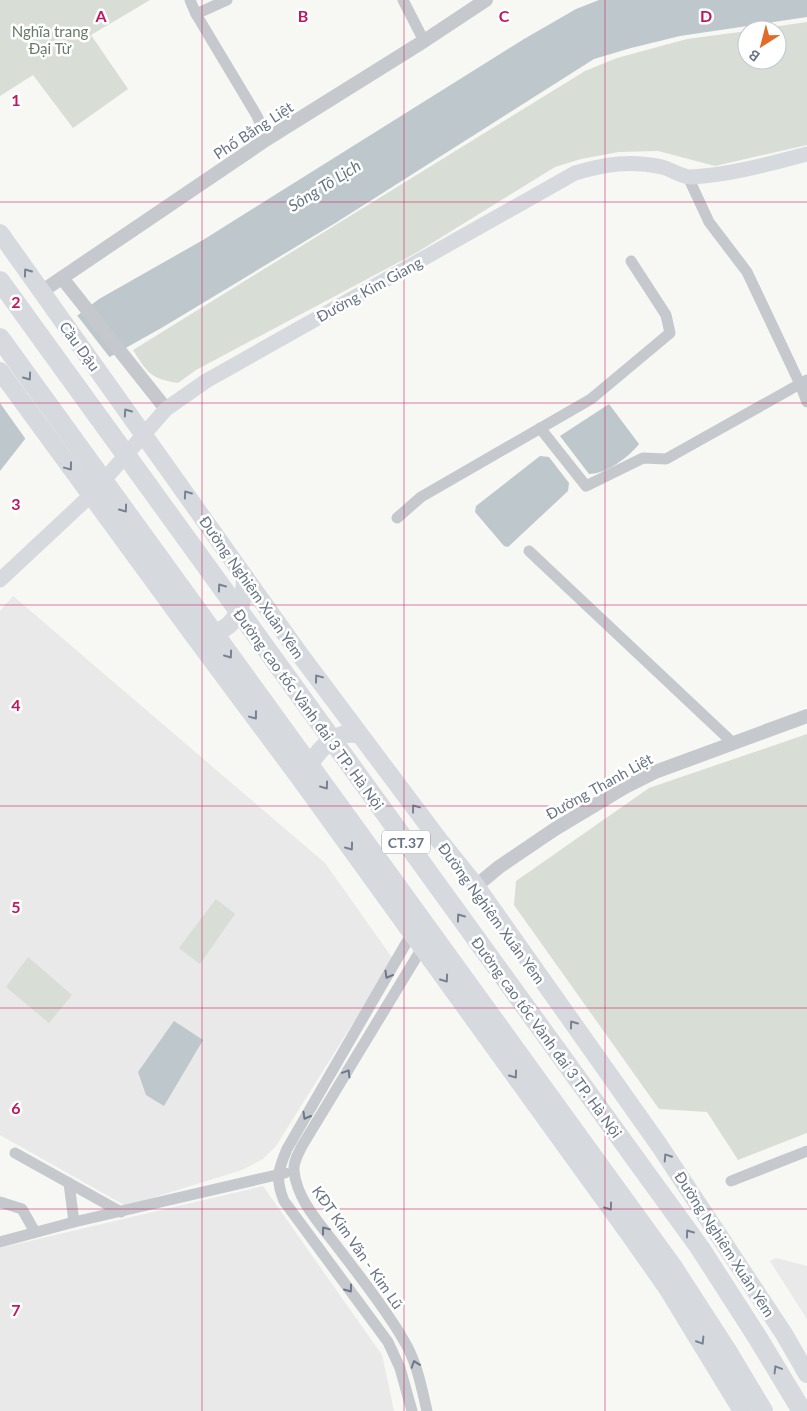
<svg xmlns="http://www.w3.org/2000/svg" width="807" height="1411" font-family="Lato,sans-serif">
<rect width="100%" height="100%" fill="#f7f7f4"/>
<g fill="#e8e9e8">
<polygon points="13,596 325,863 393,959 276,1146 263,1159 242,1170 126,1206 0,1135 0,611"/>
<polygon points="263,1186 382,1355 394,1411 0,1411 0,1248"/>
<polygon points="776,1258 807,1266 807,1319 770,1261"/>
</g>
<g fill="#d8ded5">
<polygon points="0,0 150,0 91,35 128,89 73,128 33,75 0,96"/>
<path d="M 807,22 L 807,145 L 715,166 L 658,151 L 619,152 L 581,159 L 555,167 L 416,253 L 196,370 L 178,383 C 150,379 147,372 133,350 L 585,71 L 617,58 L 687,39 L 747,31 L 747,60 L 777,60 L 777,30 L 751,30 Z"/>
<polygon points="807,734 807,1133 738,1160 707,1112 659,1109 514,905 516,881 649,788"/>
<polygon points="216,899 235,914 200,964 179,948"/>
<polygon points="28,957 72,995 49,1023 6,987"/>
</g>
<g fill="#bdc7cc">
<polygon points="599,0 807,0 807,17 680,36 631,48 594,59 337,222 163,327 108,358 67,394 25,439 0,471 0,385 35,348 99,299 203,240 524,39 576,9"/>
<path d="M 609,404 L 639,444 C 629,457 606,474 589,474 L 560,436 Z"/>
<polygon points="540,456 549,457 569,483 568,491 508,547 504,546 475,512 476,506"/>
<polygon points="174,1021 203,1040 164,1106 146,1095 138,1072"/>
</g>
<polygon fill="#f7f7f4" points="76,314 111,359 69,396 27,441 0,403 0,381 33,346"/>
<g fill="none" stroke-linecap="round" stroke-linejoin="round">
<g stroke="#c5c8cc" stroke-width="11">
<polyline points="190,0 196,14 257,116 267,139"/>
<polyline points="403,0 424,41"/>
<polyline points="196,14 227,0"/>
<polyline points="688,177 709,222 747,272 800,384 807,402"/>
<polyline points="540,428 586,486 643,458 666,459 807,380"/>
<polyline points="397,518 421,497 591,399 670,333 666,315 631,261"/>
<polyline points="529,551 733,743"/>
<path d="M 422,948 L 302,1146 C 298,1154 293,1162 294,1171 C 297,1201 322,1226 339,1249 C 361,1278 385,1308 403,1339 C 417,1362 421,1385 427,1411"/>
<polyline points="15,1153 121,1212"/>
<polyline points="731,1181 807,1151"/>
<polyline points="69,1183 74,1222"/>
<polyline points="0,1202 22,1209 35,1232"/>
<polyline points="0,1242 74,1222 285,1173"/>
<path d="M 412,1411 L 400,1368 L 388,1342 L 284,1201 C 275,1179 278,1170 287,1149 L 412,933"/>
</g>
<g stroke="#c5c8cc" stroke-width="14">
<polyline points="62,278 166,409"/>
<polyline points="41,292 267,139 424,41 486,0"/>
<polyline points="476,886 499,867 555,829 625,787 655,772 807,716"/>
</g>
<path stroke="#d6dadf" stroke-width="15" d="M 0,580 L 91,495 L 166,409 L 206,381 L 575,173 C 605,164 631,160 662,167 C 671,169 681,177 691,177 C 730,175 769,164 807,154"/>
<g stroke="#d6dadf" stroke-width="18">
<polyline points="0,233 301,656 439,840 476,886 659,1145 784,1334 807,1374"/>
<polyline points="0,371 193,635 301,780 629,1234 667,1288 742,1411"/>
<path d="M 201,634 C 207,633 215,632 221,630 C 240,622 245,595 245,577"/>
<path d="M 303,776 C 312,759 324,741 342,735 C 347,733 354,734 359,734"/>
</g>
<g stroke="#d6dadf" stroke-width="20">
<polyline points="0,281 700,1248 756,1335 802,1411"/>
<polyline points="0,338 672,1266 727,1351 763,1411"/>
</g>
</g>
<defs><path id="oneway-chevron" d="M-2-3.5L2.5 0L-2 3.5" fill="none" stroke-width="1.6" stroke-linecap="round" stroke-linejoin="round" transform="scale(1.25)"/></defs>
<g stroke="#778392">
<use href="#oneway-chevron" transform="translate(27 272) rotate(-126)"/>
<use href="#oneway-chevron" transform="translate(28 377) rotate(54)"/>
<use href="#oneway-chevron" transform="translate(127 412) rotate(-125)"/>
<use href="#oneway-chevron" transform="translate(69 467) rotate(53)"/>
<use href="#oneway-chevron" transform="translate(187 494) rotate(-125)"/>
<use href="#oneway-chevron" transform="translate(124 509) rotate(54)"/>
<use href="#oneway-chevron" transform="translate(221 587) rotate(-126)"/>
<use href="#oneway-chevron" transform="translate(229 655) rotate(54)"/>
<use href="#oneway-chevron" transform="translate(318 678) rotate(-127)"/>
<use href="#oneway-chevron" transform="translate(254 716) rotate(53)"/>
<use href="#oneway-chevron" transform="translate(325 786) rotate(54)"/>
<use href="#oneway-chevron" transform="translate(415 808) rotate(-127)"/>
<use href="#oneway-chevron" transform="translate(350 847) rotate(54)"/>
<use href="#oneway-chevron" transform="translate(460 917) rotate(-126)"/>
<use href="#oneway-chevron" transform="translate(445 979) rotate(54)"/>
<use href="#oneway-chevron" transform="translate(573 1024) rotate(-126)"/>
<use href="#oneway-chevron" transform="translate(514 1075) rotate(54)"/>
<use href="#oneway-chevron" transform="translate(667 1157) rotate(-123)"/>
<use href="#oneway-chevron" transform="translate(609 1207) rotate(54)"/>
<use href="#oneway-chevron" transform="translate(689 1233) rotate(-126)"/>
<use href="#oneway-chevron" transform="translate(701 1341) rotate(58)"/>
<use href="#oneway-chevron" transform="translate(777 1369) rotate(-121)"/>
</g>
<g stroke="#6b7889">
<use href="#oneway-chevron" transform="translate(388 975) rotate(120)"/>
<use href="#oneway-chevron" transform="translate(347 1073) rotate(-59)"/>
<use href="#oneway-chevron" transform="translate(306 1116) rotate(120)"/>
<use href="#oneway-chevron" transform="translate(325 1230) rotate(-127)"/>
<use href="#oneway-chevron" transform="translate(349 1289) rotate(54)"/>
<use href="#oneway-chevron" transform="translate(415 1364) rotate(-109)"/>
</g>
<path fill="none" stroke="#c2185b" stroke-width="1" stroke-opacity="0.55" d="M 202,0 L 202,1411M 404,0 L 404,1411M 605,0 L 605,1411M 0,202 L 807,202M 0,403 L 807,403M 0,605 L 807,605M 0,806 L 807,806M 0,1008 L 807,1008M 0,1209 L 807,1209"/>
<g text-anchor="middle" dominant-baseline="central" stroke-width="5" stroke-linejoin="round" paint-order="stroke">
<rect fill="#fff" stroke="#949eaa" stroke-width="1" x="382" y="830.5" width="48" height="23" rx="4"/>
<g font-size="14" font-weight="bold" fill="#667485">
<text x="406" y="842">CT.37</text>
</g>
<g font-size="15" fill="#677c65" stroke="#fff">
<text x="50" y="31">Nghĩa trang<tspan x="50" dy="17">Đại Từ</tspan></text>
</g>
<g font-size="15" fill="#667485" stroke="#fff">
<text transform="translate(253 130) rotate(-33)">Phố Bằng Liệt</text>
<text transform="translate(369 289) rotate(-29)">Đường Kim Giang</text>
<text transform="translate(80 346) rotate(54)">Cầu Dậu</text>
<text transform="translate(252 587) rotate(55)">Đường Nghiêm Xuân Yêm</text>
<text transform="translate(309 709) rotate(54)">Đường cao tốc Vành đai 3 TP. Hà Nội</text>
<text transform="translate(599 786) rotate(-29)">Đường Thanh Liệt</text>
<text transform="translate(492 913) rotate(54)">Đường Nghiêm Xuân Yêm</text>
<text transform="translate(547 1037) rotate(54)">Đường cao tốc Vành đai 3 TP. Hà Nội</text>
<text transform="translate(725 1244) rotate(57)">Đường Nghiêm Xuân Yêm</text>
<text transform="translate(358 1247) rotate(55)">KĐT Kim Văn - Kim Lũ</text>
</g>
<g font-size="16" font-style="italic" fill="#627581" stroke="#fff">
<text transform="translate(324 185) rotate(-32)">Sông Tô Lịch</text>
</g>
</g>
<g font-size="16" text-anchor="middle" font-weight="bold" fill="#c2185b" stroke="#fff" stroke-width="5" stroke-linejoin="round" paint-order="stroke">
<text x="101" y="22">A</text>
<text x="303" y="22">B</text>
<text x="504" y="22">C</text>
<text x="706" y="22">D</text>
<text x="16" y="106">1</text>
<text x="16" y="308">2</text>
<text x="16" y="510">3</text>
<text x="16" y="711">4</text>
<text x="16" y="913">5</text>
<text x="16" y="1114">6</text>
<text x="16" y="1316">7</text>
</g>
<g transform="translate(762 45) rotate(216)"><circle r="24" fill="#ffffff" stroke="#c2c7ce"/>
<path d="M0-4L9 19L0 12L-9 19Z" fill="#e36a28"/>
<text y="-8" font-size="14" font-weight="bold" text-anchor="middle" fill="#667485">B</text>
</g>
</svg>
